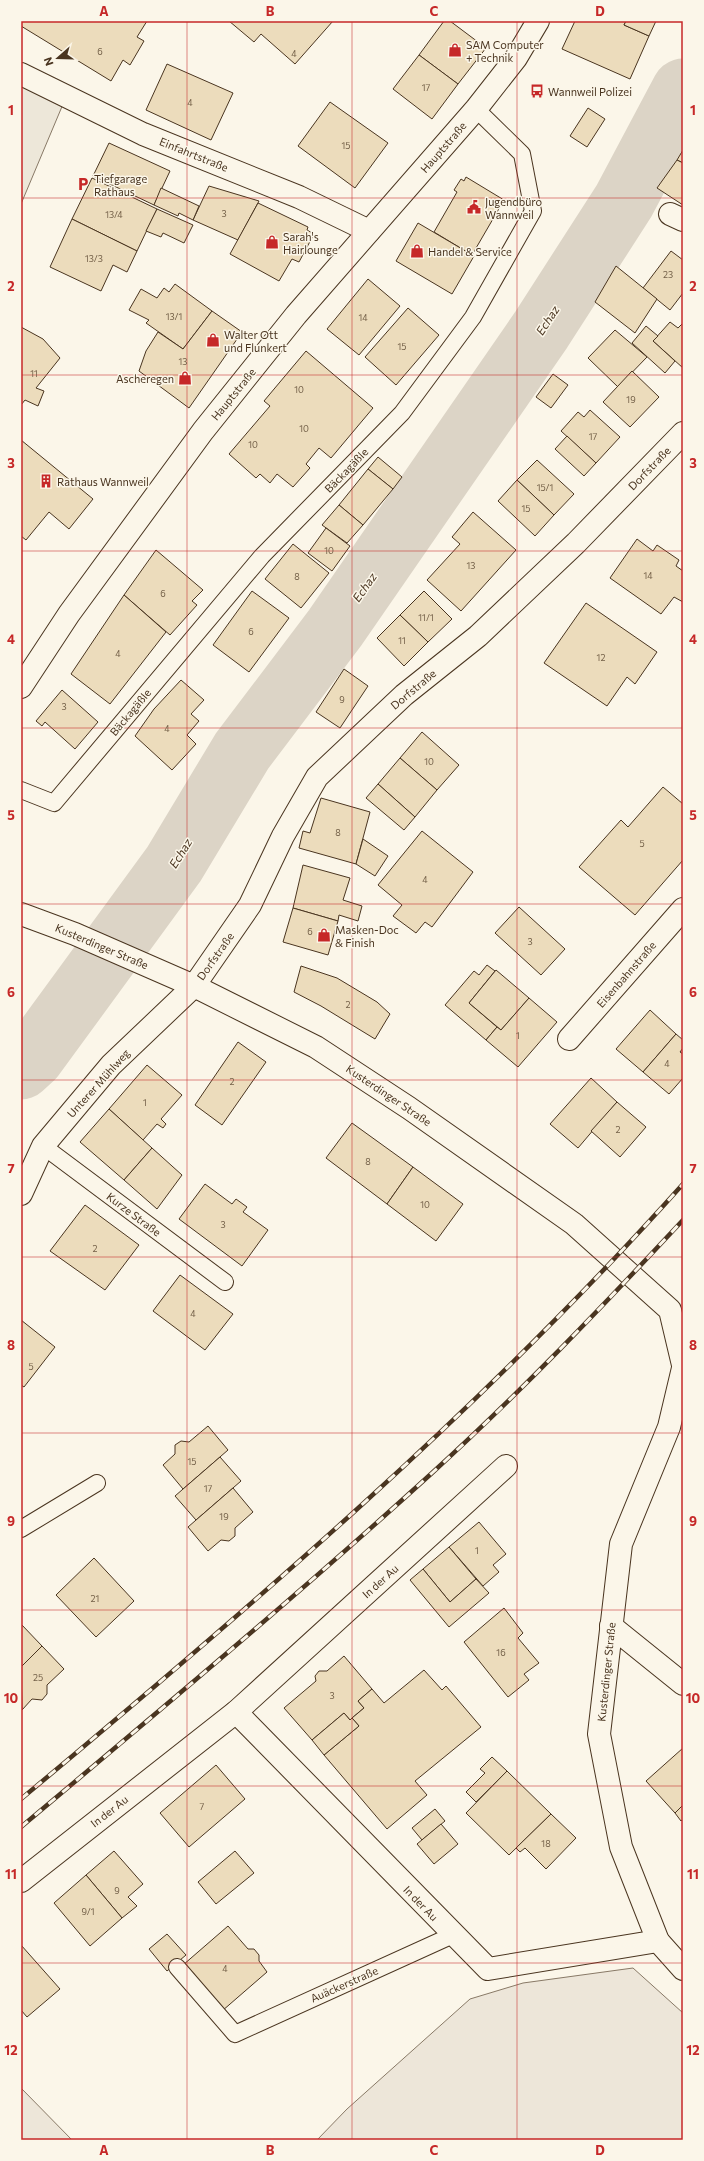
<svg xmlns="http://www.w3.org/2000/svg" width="704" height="2161" font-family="Commissioner,sans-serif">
<rect width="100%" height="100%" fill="#fbf6e9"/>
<g fill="#ede6d9" stroke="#887966">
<polygon points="633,1968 683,2013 683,2140 317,2140 347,2109 470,1999 523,1983"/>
<polygon points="21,2088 72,2140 21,2140"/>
</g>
<polygon fill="#ede7d9" stroke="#887966" points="21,74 66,97 21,204"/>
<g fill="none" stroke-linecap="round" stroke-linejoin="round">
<polyline stroke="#dcd4c6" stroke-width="63" points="21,1068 33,1057 174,864 242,751 335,628 541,330 624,201 683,90"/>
</g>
<g fill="#ecdcbc" stroke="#4a3520">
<polygon points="21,21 147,21 137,37 144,41 130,65 123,60 111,81 21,26"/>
<polygon points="229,21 333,21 295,64 261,34 254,42"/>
<polygon points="444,21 450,21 486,48 458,84 419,55"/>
<polygon points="575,21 626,21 624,25 649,36 630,79 562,49"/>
<polygon points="626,21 656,21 649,36 624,25"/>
<polygon points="419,55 458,84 432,119 393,89"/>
<polygon points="167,64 233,93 211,140 146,110"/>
<polygon points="330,102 388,143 355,188 298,146"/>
<polygon points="588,108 605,119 587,147 570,136"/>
<polygon points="109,143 170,171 154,205 93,176"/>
<polygon points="683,150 683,163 677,160"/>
<polygon points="677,160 683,163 683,205 657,188"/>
<polygon points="466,177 504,200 472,255 434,232 457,192 454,190 461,179 464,181"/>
<polygon points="92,178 157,209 137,251 72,219"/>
<polygon points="209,186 259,201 238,240 193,220"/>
<polygon points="161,188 199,206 193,220 179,213 178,216 154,205"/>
<polygon points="258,203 308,227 307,230 314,234 299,262 292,259 279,281 230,254"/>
<polygon points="157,209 193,225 184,243 163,233 161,237 146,231"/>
<polygon points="72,219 137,251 127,272 113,265 101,291 50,267"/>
<polygon points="418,223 474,256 452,294 396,261"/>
<polygon points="671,251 683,260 683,293 670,310 643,288"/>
<polygon points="616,266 657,299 635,333 595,302"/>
<polygon points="368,279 400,306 359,355 327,329"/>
<polygon points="175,284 212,311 183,349 146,323 149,320 129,310 141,289 157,298 164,288 169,292"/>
<polygon points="408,308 439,335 396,385 365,357"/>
<polygon points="212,311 242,332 189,408 139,371 146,351 158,332 183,349"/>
<polygon points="670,322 678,328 683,323 683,368 653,341"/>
<polygon points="646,326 658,336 653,341 675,361 665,373 632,343"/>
<polygon points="21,327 43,339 60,358 36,388 44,391 38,406 25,400 21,405"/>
<polygon points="615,330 647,357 618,387 588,358"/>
<polygon points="306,351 373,408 331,458 319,448 306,464 310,468 293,487 277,474 270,483 260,474 256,478 229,454 270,406 264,401"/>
<polygon points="632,371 659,397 630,427 603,402"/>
<polygon points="553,374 568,385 551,408 536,397"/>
<polygon points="590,410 620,437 596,463 561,431 578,412 584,417"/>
<polygon points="567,436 596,463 584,476 555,449"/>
<polygon points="21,440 93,499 69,529 49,512 26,540 21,536"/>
<polygon points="378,457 402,477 393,489 368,469"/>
<polygon points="537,460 574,494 554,515 517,480"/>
<polygon points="368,469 393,489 363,525 339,505"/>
<polygon points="517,480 554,515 535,536 498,501"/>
<polygon points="339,505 363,525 347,543 322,525"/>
<polygon points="473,512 516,550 461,611 427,580 460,544 452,537"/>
<polygon points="326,528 350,546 332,571 308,553"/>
<polygon points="637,539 653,551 657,545 679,560 676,566 683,571 683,602 674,597 661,614 610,578"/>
<polygon points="293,544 329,573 301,608 265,579"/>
<polygon points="156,550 203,590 192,601 197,605 170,635 124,595"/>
<polygon points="252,591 289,618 249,672 213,645"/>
<polygon points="424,591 452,619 428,642 400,615"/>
<polygon points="124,595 166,632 110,704 71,674"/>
<polygon points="586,603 657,652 635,684 627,677 607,706 544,663"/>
<polygon points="400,615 428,642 404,666 377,638"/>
<polygon points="344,669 368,686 340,728 316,712"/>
<polygon points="181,680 204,700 191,714 199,721 187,735 196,744 172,770 135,736 154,709"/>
<polygon points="62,690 98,722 75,749 45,722 42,726 36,721"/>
<polygon points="422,732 459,765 437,790 400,758"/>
<polygon points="400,758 437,790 415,817 378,784"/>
<polygon points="378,784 415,817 404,830 366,798"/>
<polygon points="663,787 683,804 683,860 635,915 579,867 621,820 628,827"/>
<polygon points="321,798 370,812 356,864 299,848 303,831 310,833"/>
<polygon points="422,831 473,872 432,927 425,922 416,933 393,916 402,905 378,885"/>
<polygon points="363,839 388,856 375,876 356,864"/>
<polygon points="303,865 350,878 343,900 362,906 358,921 339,915 338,921 293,908"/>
<polygon points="519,907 565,949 541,975 495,933"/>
<polygon points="293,908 338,921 328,955 283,942"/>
<polygon points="487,965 495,971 469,1003 497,1027 486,1040 445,1005 474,971 479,975"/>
<polygon points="301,966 337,978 377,1002 390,1014 375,1039 321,1006 294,992"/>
<polygon points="496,970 529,998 501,1030 469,1003"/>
<polygon points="529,998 557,1022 518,1067 486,1040 497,1027 501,1030"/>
<polygon points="650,1010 676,1034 643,1072 616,1049"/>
<polygon points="676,1034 683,1040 683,1048 680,1052 683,1054 683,1078 669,1094 643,1072"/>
<polygon points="238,1042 266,1062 222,1125 195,1105"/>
<polygon points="147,1065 182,1095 161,1119 166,1124 163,1128 157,1124 143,1140 109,1109"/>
<polygon points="591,1078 617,1102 578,1148 550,1124"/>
<polygon points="617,1102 646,1127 620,1157 591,1131"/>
<polygon points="109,1109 152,1148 124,1180 80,1142"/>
<polygon points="352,1123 413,1167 387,1204 326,1158"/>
<polygon points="152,1148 182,1175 157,1209 124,1180"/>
<polygon points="413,1167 463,1204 436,1241 387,1204"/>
<polygon points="205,1184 232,1204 236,1199 247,1207 243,1212 268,1230 242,1266 179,1219"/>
<polygon points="85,1205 139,1245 105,1290 50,1251"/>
<polygon points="180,1275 233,1314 205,1350 153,1311"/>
<polygon points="21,1320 55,1347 24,1387 21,1385"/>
<polygon points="208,1426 228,1450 183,1489 163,1465 175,1454 175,1445 181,1441 189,1442"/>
<polygon points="220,1457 241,1481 196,1520 175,1496"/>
<polygon points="233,1488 253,1512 235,1528 235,1536 229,1541 221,1540 208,1551 188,1527"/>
<polygon points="479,1522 506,1554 493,1565 499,1572 483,1586 449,1547"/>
<polygon points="449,1547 476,1579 450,1602 423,1569"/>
<polygon points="94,1558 134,1601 96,1637 56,1595"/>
<polygon points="423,1569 450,1602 476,1579 489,1593 449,1627 410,1580"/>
<polygon points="504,1608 523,1633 518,1638 539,1663 524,1674 529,1680 508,1697 464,1642"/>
<polygon points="21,1624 42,1646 21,1667"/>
<polygon points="42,1646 64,1669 47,1685 47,1694 42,1700 32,1699 22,1710 21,1667"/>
<polygon points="344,1656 372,1689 358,1701 364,1708 352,1718 350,1720 344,1713 312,1740 284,1708 316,1681 315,1676 319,1671 327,1671"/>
<polygon points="424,1670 442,1690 446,1686 481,1727 415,1781 427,1795 387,1829 324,1755 359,1726 352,1718 364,1708 358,1701 372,1689 384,1703"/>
<polygon points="344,1713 350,1720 352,1718 359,1726 324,1755 312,1740"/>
<polygon points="683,1748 683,1805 675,1813 646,1781"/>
<polygon points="492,1757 507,1771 476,1802 466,1792 485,1773 480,1769"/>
<polygon points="216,1765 245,1799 189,1847 160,1813"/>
<polygon points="507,1771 551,1814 509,1855 466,1813"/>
<polygon points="683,1805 683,1819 681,1821 675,1813"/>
<polygon points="435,1809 445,1821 422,1840 412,1828"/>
<polygon points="551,1814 576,1838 546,1869 525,1848 520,1852 516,1848"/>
<polygon points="441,1824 458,1844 434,1864 417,1844"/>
<polygon points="114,1851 143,1884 128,1897 137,1906 122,1918 86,1875"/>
<polygon points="235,1851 254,1873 216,1904 198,1882"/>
<polygon points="86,1875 122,1918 90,1946 54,1903"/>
<polygon points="228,1926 248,1949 254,1949 259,1955 259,1961 267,1972 222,2011 183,1965"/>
<polygon points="167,1934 186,1955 167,1971 149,1949"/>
<polygon points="21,1945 60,1989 27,2017 21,2010"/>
</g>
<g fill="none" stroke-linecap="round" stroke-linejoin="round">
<g stroke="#4a3520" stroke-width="18">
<g id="service">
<polyline points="21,790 54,803 262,556 402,413 473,317 533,211 522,154 476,109"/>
<polyline points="43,1146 225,1282"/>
<polyline points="21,1529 97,1483"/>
<polyline points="177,1967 235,2034 453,1935"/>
</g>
</g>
<g stroke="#4a3520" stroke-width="24">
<g id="minor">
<polyline points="21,74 143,134 299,197 369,231"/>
<polyline points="670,214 683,220"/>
<polyline points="21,914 75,934 194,986 316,1047 409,1108 574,1224 670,1310 683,1365"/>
<polyline points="569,1039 683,909"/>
<polyline points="21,1194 43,1146 111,1065 194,986 250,905 283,836 317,777 404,695 478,636 576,543 683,433"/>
<polyline points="683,1368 669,1427 621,1544 599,1734 621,1847 658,1941 683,1969"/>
<polyline points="611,1626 683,1684"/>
<polyline points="236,1712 488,1969 658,1941"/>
<polyline points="21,1881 236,1712 506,1466"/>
</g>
</g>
<g stroke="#4a3520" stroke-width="24">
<polyline id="secondary" points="21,687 69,614 203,431 296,315 476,109 516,58 538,21"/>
</g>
<use href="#service" stroke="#fbf6e9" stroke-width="16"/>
<use href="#minor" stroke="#fbf6e9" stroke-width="22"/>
<use href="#secondary" stroke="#fbf6e9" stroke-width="22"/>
<g stroke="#4a3520" stroke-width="4.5">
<g id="rail">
<path d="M 21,1799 C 252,1606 482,1409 683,1184"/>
<path d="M 21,1827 C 159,1711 298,1595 432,1473 C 520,1393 602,1307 683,1220"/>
</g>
</g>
<use href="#rail" stroke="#fbf6e9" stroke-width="3" stroke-dasharray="9" stroke-linecap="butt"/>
</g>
<path fill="none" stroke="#c62828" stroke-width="1" stroke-opacity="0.55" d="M 187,21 L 187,2140M 352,21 L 352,2140M 517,21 L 517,2140M 21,198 L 683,198M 21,375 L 683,375M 21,551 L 683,551M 21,728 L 683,728M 21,904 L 683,904M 21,1080 L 683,1080M 21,1257 L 683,1257M 21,1433 L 683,1433M 21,1610 L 683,1610M 21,1786 L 683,1786M 21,1963 L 683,1963"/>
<defs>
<g id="shop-bare" transform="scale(1.08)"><path d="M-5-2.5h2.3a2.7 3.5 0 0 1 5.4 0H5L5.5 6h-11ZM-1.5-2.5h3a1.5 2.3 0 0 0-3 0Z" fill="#c62828" stroke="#fbf6e9" stroke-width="2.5" paint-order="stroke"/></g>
<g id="bus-bare" transform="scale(1.08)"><path d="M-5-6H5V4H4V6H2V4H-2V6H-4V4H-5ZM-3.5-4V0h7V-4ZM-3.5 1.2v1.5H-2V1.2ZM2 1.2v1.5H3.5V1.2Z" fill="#c62828" stroke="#fbf6e9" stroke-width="2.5" paint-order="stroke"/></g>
<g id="parking-bare" transform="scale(1.08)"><path d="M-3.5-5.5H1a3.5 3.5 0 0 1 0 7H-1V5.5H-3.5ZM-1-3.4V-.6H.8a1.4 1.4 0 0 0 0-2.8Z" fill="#c62828" stroke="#fbf6e9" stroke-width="2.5" paint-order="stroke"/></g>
<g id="civic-bare" transform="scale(1.08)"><path d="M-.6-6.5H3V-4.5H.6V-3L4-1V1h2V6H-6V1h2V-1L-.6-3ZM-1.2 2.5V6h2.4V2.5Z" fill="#c62828" stroke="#fbf6e9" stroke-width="2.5" paint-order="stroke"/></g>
<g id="building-bare" transform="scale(1.08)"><path d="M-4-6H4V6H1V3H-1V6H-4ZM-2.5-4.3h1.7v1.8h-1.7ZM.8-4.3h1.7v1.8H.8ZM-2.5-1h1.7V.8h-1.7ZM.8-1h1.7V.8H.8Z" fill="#c62828" stroke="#fbf6e9" stroke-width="2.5" paint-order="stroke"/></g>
</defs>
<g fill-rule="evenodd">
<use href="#shop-bare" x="455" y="50"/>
<use href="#bus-bare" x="537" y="91"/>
<use href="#parking-bare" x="83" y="184"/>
<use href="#civic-bare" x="474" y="207"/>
<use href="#shop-bare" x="272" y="242"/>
<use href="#shop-bare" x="417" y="251"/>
<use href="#shop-bare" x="213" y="340"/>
<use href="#shop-bare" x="185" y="378"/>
<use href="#building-bare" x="46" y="481"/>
<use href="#shop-bare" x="324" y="935"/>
</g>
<g text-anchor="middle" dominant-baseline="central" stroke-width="3" stroke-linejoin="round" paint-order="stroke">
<g font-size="9" fill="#725f47">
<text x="100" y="51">6</text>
<text x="294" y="53">4</text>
<text x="426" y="87">17</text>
<text x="190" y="102">4</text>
<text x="346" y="145">15</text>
<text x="224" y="213">3</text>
<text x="114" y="214">13/4</text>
<text x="94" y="258">13/3</text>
<text x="668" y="274">23</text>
<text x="174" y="316">13/1</text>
<text x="363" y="317">14</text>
<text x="402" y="346">15</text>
<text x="183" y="361">13</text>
<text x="34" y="373">11</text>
<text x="299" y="389">10</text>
<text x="631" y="399">19</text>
<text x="304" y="428">10</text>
<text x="593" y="436">17</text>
<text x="253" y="444">10</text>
<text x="545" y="487">15/1</text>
<text x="526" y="508">15</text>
<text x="329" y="550">10</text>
<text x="471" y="565">13</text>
<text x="648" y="575">14</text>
<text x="297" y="576">8</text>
<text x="163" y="593">6</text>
<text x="426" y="617">11/1</text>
<text x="251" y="631">6</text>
<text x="402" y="640">11</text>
<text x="118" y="653">4</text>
<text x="601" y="657">12</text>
<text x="342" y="699">9</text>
<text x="64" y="706">3</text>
<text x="167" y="728">4</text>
<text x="429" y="761">10</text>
<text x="338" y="832">8</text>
<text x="642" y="843">5</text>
<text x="425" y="879">4</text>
<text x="310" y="931">6</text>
<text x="530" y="941">3</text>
<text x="348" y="1004">2</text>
<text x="518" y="1035">1</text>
<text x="667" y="1063">4</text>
<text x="232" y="1081">2</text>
<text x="145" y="1102">1</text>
<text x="618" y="1129">2</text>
<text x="368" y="1161">8</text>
<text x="425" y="1204">10</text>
<text x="223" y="1224">3</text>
<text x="95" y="1248">2</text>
<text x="193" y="1313">4</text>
<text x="31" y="1366">5</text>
<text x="192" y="1461">15</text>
<text x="208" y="1488">17</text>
<text x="224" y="1516">19</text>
<text x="477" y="1550">1</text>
<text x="95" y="1598">21</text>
<text x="501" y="1652">16</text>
<text x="38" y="1677">25</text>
<text x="332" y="1695">3</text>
<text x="202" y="1806">7</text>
<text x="546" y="1843">18</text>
<text x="117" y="1890">9</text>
<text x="88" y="1911">9/1</text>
<text x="225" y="1968">4</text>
</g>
<g font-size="11" fill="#4a3520" stroke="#fbf6e9" text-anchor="start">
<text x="466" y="44">SAM Computer<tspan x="466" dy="13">+ Technik</tspan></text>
<text x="548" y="91">Wannweil Polizei</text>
<text x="94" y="178">Tiefgarage<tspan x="94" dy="13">Rathaus</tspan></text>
<text x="485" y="201">Jugendbüro<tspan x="485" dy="13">Wannweil</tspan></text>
<text x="283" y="236">Sarah's<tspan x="283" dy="13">Hairlounge</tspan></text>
<text x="428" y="251">Handel &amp; Service</text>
<text x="224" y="334">Walter Ott<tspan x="224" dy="13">und Flunkert</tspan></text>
<text x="174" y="378" text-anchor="end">Ascheregen</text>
<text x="57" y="481">Rathaus Wannweil</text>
<text x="335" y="929">Masken-Doc<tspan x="335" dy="13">&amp; Finish</tspan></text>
</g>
<g font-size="11" fill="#4a3520" stroke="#fbf6e9">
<text transform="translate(443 147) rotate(-49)">Hauptstraße</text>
<text transform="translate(194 154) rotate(22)">Einfahrtstraße</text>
<text transform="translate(233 394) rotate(-51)">Hauptstraße</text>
<text transform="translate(649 468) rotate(-46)">Dorfstraße</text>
<text transform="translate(346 470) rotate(-46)">Bäckagäßle</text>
<text transform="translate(413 689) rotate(-40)">Dorfstraße</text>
<text transform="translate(130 712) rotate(-50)">Bäckagäßle</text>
<text transform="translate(102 946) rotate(23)">Kusterdinger Straße</text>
<text transform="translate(215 956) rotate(-55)">Dorfstraße</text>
<text transform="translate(626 974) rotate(-49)">Eisenbahnstraße</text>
<text transform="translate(98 1083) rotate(-48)">Unterer Mühlweg</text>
<text transform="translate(389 1095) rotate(34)">Kusterdinger Straße</text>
<text transform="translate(134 1214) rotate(37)">Kurze Straße</text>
<text transform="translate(380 1581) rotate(-42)">In der Au</text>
<text transform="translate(606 1672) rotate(-84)">Kusterdinger Straße</text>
<text transform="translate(109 1811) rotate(-38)">In der Au</text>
<text transform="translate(421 1903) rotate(46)">In der Au</text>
<text transform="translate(344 1984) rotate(-24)">Auäckerstraße</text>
</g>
<g font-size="12" font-style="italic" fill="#4a3520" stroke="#fbf6e9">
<text transform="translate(547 320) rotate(-57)">Echaz</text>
<text transform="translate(364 587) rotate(-55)">Echaz</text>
<text transform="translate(180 853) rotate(-58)">Echaz</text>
</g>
</g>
<rect width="704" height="2161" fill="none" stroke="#fbf6e9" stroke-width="44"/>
<g transform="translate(58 58) rotate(250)" stroke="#fbf6e9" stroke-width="3" paint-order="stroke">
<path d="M0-3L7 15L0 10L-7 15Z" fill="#4a3520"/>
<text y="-6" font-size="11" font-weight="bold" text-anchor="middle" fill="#4a3520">N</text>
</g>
<rect x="22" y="22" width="660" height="2117" fill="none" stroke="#c62828" stroke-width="1.5"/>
<g font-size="13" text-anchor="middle" font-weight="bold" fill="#c62828">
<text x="104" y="16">A</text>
<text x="270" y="16">B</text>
<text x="434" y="16">C</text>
<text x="600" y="16">D</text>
<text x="11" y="115">1</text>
<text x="693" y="115">1</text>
<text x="11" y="291">2</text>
<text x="693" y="291">2</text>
<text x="11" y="468">3</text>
<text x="693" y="468">3</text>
<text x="11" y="644">4</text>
<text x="693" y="644">4</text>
<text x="11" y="820">5</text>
<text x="693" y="820">5</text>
<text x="11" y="997">6</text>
<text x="693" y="997">6</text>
<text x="11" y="1173">7</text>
<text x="693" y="1173">7</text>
<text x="11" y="1350">8</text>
<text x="693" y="1350">8</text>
<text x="11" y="1526">9</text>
<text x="693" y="1526">9</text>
<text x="11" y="1703">10</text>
<text x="693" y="1703">10</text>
<text x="11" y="1879">11</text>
<text x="693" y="1879">11</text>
<text x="11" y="2055">12</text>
<text x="693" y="2055">12</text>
<text x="104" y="2155">A</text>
<text x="270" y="2155">B</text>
<text x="434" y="2155">C</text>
<text x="600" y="2155">D</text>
</g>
</svg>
